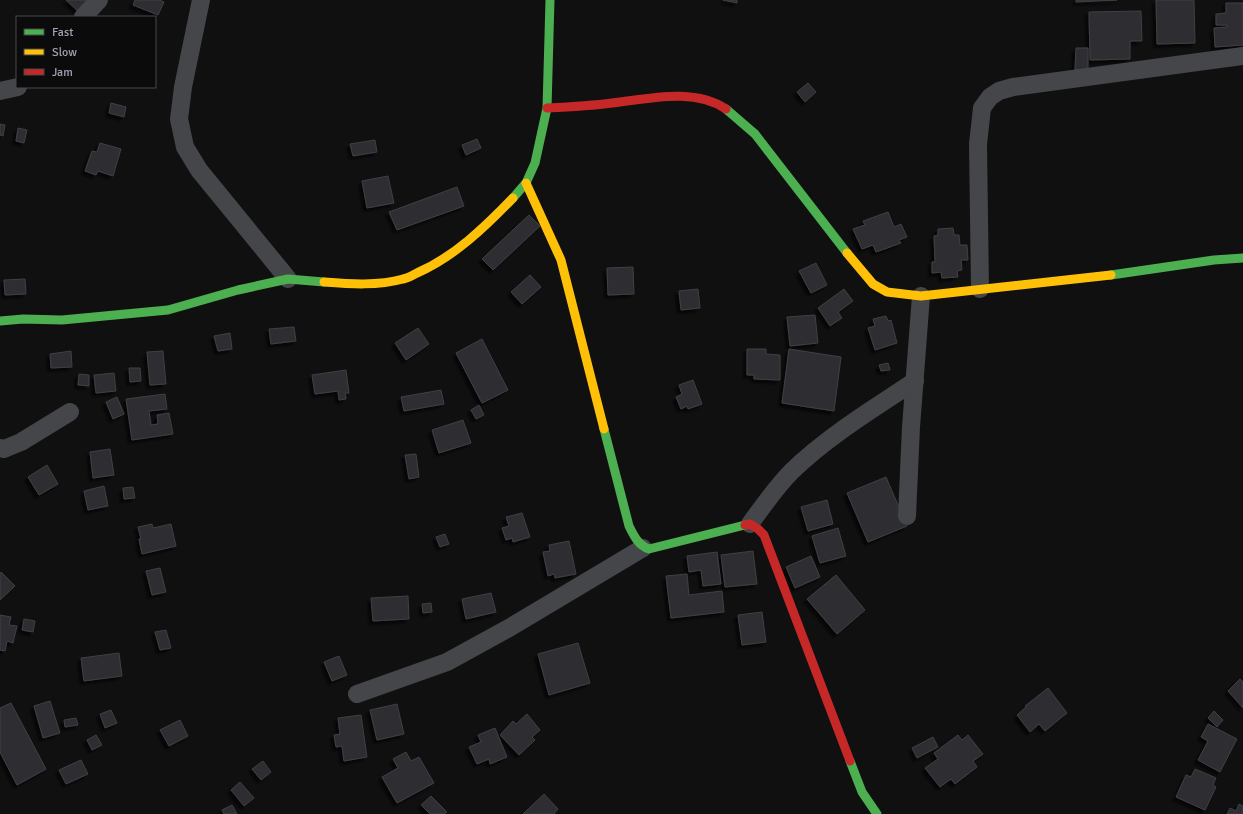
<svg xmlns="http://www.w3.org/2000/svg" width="1243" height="814" font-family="Signika,sans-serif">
<defs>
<filter id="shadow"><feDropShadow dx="-3.5" dy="3.5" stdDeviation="1" flood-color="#0009"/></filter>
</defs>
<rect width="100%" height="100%" fill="#101011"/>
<g fill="#2e2e30" stroke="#3f4044" filter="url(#shadow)">
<polygon points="66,0 95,0 81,14"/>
<polygon points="135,0 159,0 164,2 158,15 133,5"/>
<polygon points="723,0 737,0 737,3"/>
<polygon points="1076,0 1117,0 1076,2"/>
<polygon points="1156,0 1194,0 1195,43 1157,44"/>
<polygon points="1226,3 1243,3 1243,45 1215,47 1214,28 1227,27 1227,25 1216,25 1216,14 1226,13"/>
<polygon points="1141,11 1142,41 1130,41 1130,59 1090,60 1089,12"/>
<polygon points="1076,48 1088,48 1088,70 1075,70"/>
<polygon points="808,83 816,92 805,102 797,92"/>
<polygon points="111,103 126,107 124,117 109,113"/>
<polygon points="0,124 5,125 3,136 0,135"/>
<polygon points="18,128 27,130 24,143 16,141"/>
<polygon points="477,139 481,148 466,155 462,145"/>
<polygon points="375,140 377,152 353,156 350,144"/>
<polygon points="100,143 121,149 113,176 98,171 96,175 85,171 92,151 97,152"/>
<polygon points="388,176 394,203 367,208 362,181"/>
<polygon points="457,187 464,206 397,230 389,212"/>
<polygon points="888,212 894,227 901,224 907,237 899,240 901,243 876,252 873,245 862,249 853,229 865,225 863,221"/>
<polygon points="529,215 540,226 493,270 482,259"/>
<polygon points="953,228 954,235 959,235 960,245 967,245 968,260 961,260 962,270 957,271 958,277 942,278 941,272 932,273 932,262 935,262 934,236 938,235 938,229"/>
<polygon points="816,263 827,285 811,293 799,271"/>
<polygon points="633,267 634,294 608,295 607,268"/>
<polygon points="530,275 541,287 522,304 511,292"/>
<polygon points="25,279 26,294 5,295 4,280"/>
<polygon points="698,289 700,308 681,310 679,291"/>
<polygon points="844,289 853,301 838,312 842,318 830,326 818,308"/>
<polygon points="815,315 818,343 790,346 787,317"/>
<polygon points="886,316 888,321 891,320 897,343 875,350 868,328 875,326 873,319"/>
<polygon points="294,327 296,341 271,344 269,329"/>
<polygon points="418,328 429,344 406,360 395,343"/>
<polygon points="230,333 232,349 218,351 214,336"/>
<polygon points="482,339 508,390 482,403 456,353"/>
<polygon points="747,349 766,349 766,354 780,355 780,380 754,379 754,375 747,375"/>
<polygon points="789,349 841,357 834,411 782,403"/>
<polygon points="71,351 72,367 51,368 50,354"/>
<polygon points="163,351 166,384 150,385 147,352"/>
<polygon points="888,363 890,370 881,371 879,365"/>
<polygon points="129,368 140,368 141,381 130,382"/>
<polygon points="346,370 349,393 345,393 346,399 339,400 338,391 315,394 312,375"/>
<polygon points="114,373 116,391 96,393 94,375"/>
<polygon points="79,374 89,375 89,386 78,385"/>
<polygon points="693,380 702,404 688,409 687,406 681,409 676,397 682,394 679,385"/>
<polygon points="441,390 444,404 404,411 401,397"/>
<polygon points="165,394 167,409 149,411 151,425 158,424 157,415 169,413 173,434 132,440 126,399"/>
<polygon points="117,397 124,414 113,419 106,402"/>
<polygon points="479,405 484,415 476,419 471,410"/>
<polygon points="463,420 471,443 439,453 432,430"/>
<polygon points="110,449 114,475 93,478 90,452"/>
<polygon points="416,454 419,477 409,479 405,455"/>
<polygon points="47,465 58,484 39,495 28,477"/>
<polygon points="886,477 907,526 868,542 847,493"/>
<polygon points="104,486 108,506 88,510 84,491"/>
<polygon points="133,487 135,498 124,499 123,488"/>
<polygon points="827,500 833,524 808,531 801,507"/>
<polygon points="522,513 530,537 513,542 512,538 506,540 502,528 509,526 506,517"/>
<polygon points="152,524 153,528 171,524 176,546 142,554 139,539 141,539 138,527"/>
<polygon points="838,528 846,556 820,563 812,536"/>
<polygon points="445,534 449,544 440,547 436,537"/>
<polygon points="569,541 576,574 555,578 554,574 548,576 543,552 550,551 549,545"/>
<polygon points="753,551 757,584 725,587 721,555"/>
<polygon points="717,552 721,584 703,586 701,570 689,572 687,556"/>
<polygon points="811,556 820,577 795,588 786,567"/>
<polygon points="160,568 166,592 152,595 146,571"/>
<polygon points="1,572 15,586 0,600 0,574"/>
<polygon points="687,574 689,595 722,591 724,612 671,618 666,576"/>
<polygon points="836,575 865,610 837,634 807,599"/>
<polygon points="491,593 496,612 466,619 462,599"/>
<polygon points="408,596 409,619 373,621 371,598"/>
<polygon points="431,603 432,612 423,613 422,604"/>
<polygon points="762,612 766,642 742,645 738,615"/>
<polygon points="0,615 11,617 9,625 17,626 13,643 7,641 5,651 0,650"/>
<polygon points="24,619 35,621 33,632 22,630"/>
<polygon points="166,630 171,648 160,650 155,632"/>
<polygon points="578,643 590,683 549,695 538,654"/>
<polygon points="119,653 122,676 84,681 81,658"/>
<polygon points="339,656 347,675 332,681 324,662"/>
<polygon points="1240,679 1243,682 1243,708 1228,691"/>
<polygon points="1048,688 1067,713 1045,731 1039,724 1030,732 1017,715 1026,707 1025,706"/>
<polygon points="50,701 60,733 43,738 34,706"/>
<polygon points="11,703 46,769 17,785 0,752 0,708"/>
<polygon points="397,704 404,734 377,740 370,710"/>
<polygon points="111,710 117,723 105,728 100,714"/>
<polygon points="1214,711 1223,720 1217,727 1208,718"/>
<polygon points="527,714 540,730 532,737 535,740 519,755 500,735 513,721 516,724"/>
<polygon points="361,715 367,757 344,761 342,746 336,747 334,735 340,734 338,718"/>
<polygon points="76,718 78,725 65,727 64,720"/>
<polygon points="180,720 188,736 169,746 160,730"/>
<polygon points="1208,724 1237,739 1220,772 1198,760 1208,741 1201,737"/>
<polygon points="495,728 507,757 490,764 489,759 477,764 469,747 481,742 478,735"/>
<polygon points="96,735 102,745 92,750 87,740"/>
<polygon points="958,735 962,740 968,735 983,754 973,761 977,767 955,784 951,779 940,787 925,768 938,759 934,753"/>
<polygon points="933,737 938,747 917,758 912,748"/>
<polygon points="406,752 411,761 419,757 434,783 397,803 382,777 398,768 393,759"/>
<polygon points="81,760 88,774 66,784 59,770"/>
<polygon points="263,761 271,772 261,780 252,769"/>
<polygon points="1195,769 1216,778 1213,785 1216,787 1205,810 1176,797 1186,775 1191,777"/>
<polygon points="240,782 254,798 244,806 231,790"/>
<polygon points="544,794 558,809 554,814 523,814"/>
<polygon points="431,796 447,812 444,814 430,814 421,805"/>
<polygon points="1239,804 1243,806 1243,814 1227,814 1230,808 1236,811"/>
<polygon points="232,805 237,814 224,814 222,810"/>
</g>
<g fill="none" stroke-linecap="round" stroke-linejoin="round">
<g stroke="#454649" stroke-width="18">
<polyline points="201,0 183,87 179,119 185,147 199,170 288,279"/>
<polyline points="83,17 99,0"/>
<polyline points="0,91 18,87"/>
<polyline points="980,289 978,144 982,108 990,97 999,91 1013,87 1243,56"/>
<polyline points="0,448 4,449 21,442 70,412"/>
<polyline points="907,516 911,427 921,296"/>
<path d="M 750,524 C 763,506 776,487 792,471 C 828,436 873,409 915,381"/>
<polyline points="357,694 447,662 509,628 643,548"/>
</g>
<g stroke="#4caf50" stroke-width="9">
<polyline points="726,109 755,134 847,253"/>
<polyline points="513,198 526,183 535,163 547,108 550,0"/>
<polyline points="1111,275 1214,260 1243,258"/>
<polyline points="0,321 23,319 62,320 168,310 238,290 288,279 324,282"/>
<path d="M 604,429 L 629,526 C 634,536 638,545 649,549 L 745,525"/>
<polyline points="850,761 862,792 877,814"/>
</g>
<g stroke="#ffc107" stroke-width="9">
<polyline points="526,183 561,260 604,429"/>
<polyline points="847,253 873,284 887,292 921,296 1111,275"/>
<path d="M 324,282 C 350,284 378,286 403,279 C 408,278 413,275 417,273 C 454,257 485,227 513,198"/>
</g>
<g stroke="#c62828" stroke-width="9">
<path d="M 547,108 C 569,107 590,106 612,103 C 648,99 694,87 726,109"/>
<polyline points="745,525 750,524 758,529 764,535 850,761"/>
</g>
</g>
<rect x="16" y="16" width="140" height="72" fill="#0b0b0c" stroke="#47484e"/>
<rect x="24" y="29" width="20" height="6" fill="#4caf50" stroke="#47484e"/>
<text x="52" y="36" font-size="12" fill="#a0a4b2">Fast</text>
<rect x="24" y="49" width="20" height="6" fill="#ffc107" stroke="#47484e"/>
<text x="52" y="56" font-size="12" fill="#a0a4b2">Slow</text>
<rect x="24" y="69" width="20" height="6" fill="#c62828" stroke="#47484e"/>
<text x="52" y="76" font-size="12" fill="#a0a4b2">Jam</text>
</svg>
